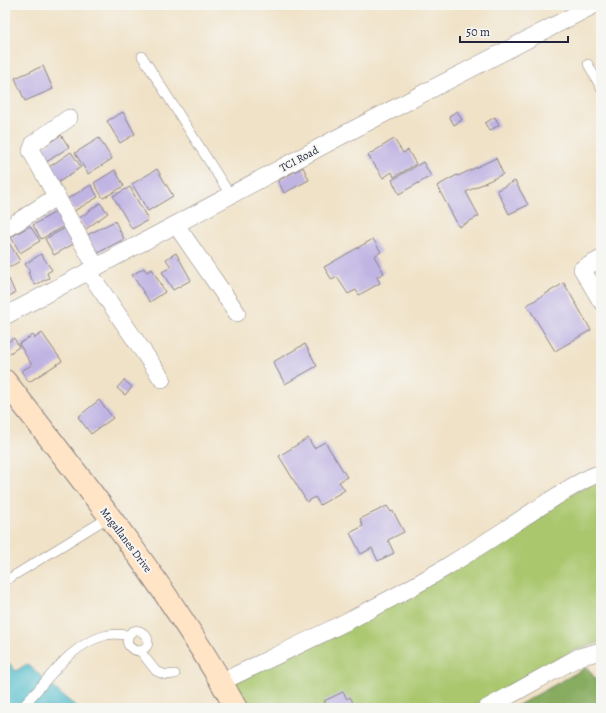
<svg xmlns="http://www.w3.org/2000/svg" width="606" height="713" font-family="Alegreya,serif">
<rect width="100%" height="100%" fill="#f6f6f2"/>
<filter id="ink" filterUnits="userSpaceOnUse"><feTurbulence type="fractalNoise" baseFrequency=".025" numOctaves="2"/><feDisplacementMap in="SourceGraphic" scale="8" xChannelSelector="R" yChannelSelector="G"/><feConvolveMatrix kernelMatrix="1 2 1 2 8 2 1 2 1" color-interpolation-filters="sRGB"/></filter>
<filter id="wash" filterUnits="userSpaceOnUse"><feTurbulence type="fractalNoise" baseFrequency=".012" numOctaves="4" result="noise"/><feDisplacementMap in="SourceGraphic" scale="16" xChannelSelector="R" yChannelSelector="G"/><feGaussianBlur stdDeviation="0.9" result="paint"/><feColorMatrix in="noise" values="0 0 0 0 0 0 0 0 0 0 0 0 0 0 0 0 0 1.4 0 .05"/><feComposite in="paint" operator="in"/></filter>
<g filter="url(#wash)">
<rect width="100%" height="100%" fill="#f0e2c7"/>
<polygon fill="#aac76e" stroke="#667454" points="601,478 601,642 575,650 469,708 248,708 233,682"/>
<polygon fill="#87ac61" stroke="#54674e" points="587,667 601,687 601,708 513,708"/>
<path fill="#50bccb" stroke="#396f83" d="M 5,659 L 16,671 L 27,664 C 45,678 60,696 79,708 L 5,708 Z"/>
<g id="blocks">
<g fill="#c0b4e3">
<polygon points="43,66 53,89 25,101 15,78"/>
<polygon points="457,111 462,120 454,125 449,116"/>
<polygon points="123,112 135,134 120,143 107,121"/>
<polygon points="495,117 499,125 489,131 485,123"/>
<polygon points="61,135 69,147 45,163 37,151"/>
<polygon points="99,138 112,159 88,174 75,153"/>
<polygon points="394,139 403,153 408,150 416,164 394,177 392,172 383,178 368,155"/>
<polygon points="71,152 81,167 56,184 46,169"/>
<polygon points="496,158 503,174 466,192 479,216 459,227 437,186 457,175 458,176"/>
<polygon points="423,162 431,176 399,194 392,180"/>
<polygon points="303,167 309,180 284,193 278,181"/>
<polygon points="157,169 173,196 148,211 132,184"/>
<polygon points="115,170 124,186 103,198 94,183"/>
<polygon points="515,181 528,205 509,214 497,190"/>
<polygon points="91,185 98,197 74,211 67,199"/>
<polygon points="130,187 148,220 132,229 113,196"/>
<polygon points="100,203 108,213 86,229 78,219"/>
<polygon points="59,210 67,225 41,239 33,225"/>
<polygon points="115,221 124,239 96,254 87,235"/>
<polygon points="30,226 40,241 20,253 11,237"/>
<polygon points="69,226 77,242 54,255 45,239"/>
<polygon points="5,236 20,261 5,270"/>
<polygon points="373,239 381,252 374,256 384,273 377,277 380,283 359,295 356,290 348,294 337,277 332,280 324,267"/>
<polygon points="176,253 191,280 173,290 162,272 171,267 166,259"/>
<polygon points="41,254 52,270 47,273 49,278 35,285 28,273 30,272 25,264"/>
<polygon points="144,268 147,272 152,269 165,292 150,302 132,275"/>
<polygon points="9,279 15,293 5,298 5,281"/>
<polygon points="564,283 591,330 555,351 527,305"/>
<polygon points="42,333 62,361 29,382 21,371 32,365 19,344 33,335 35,338"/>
<polygon points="14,338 19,347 7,355 5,352 5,344"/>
<polygon points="305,344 317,366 285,384 273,362"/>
<polygon points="124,380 132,387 125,395 117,388"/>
<polygon points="99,400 113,418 91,434 78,417"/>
<polygon points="308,438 314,448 325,442 347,477 339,482 345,490 320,505 315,497 307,502 279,456"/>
<polygon points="387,506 391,512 393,511 404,532 388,540 394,553 378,561 372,548 361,554 350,533 363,526 360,519"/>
<polygon points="343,692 347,699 350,697 354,705 348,708 328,708 324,701"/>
</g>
</g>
</g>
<g filter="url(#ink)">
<use href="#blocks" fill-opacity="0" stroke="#898281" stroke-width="1"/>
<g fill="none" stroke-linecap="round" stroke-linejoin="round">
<g stroke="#898281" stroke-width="10">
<g id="lane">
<polyline points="142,56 231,196"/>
<polyline points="588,64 601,88"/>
<polyline points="5,581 109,517"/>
<path d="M 140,651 C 161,643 135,619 128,637 C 125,645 132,651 140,651 L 156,671 L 166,675 L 175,674"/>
<path d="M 21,708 C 48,682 68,644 107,635 C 114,633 122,635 129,635"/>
</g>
</g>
<g stroke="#898281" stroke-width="18">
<g id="street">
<polyline points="69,118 34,143 31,151 96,267"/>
<polyline points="176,225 237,313"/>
<polyline points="5,230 57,196"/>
<polyline points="601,259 582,269 601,301"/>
<polyline points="88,271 162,379"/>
<polyline points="5,316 339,137 594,5"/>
<path d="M 221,682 C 296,646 372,612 443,569 C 474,550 505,530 535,510 C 555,498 579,480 601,473"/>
<polyline points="487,708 579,657 601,651"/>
</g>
</g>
<g stroke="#898281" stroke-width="24">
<path id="secondary" d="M 5,381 C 87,486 171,591 236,708"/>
</g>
<use href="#lane" stroke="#fff" stroke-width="9"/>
<use href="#street" stroke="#fff" stroke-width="17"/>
<use href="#secondary" stroke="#ffe4c6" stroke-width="22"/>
</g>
</g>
<g text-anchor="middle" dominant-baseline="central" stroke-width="4" stroke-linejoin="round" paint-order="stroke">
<g font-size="11" fill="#22223b" stroke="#f6f6f2">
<text transform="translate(299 159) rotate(-28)">TCI Road</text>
<text transform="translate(126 540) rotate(53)">Magallanes Drive</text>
</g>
</g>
<rect width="606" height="713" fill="none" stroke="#f6f6f2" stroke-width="20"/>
<path d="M460 36v6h108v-6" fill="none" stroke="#22223b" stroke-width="2"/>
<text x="466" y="36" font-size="12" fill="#22223b" stroke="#f6f6f2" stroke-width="3" paint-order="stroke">50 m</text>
</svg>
